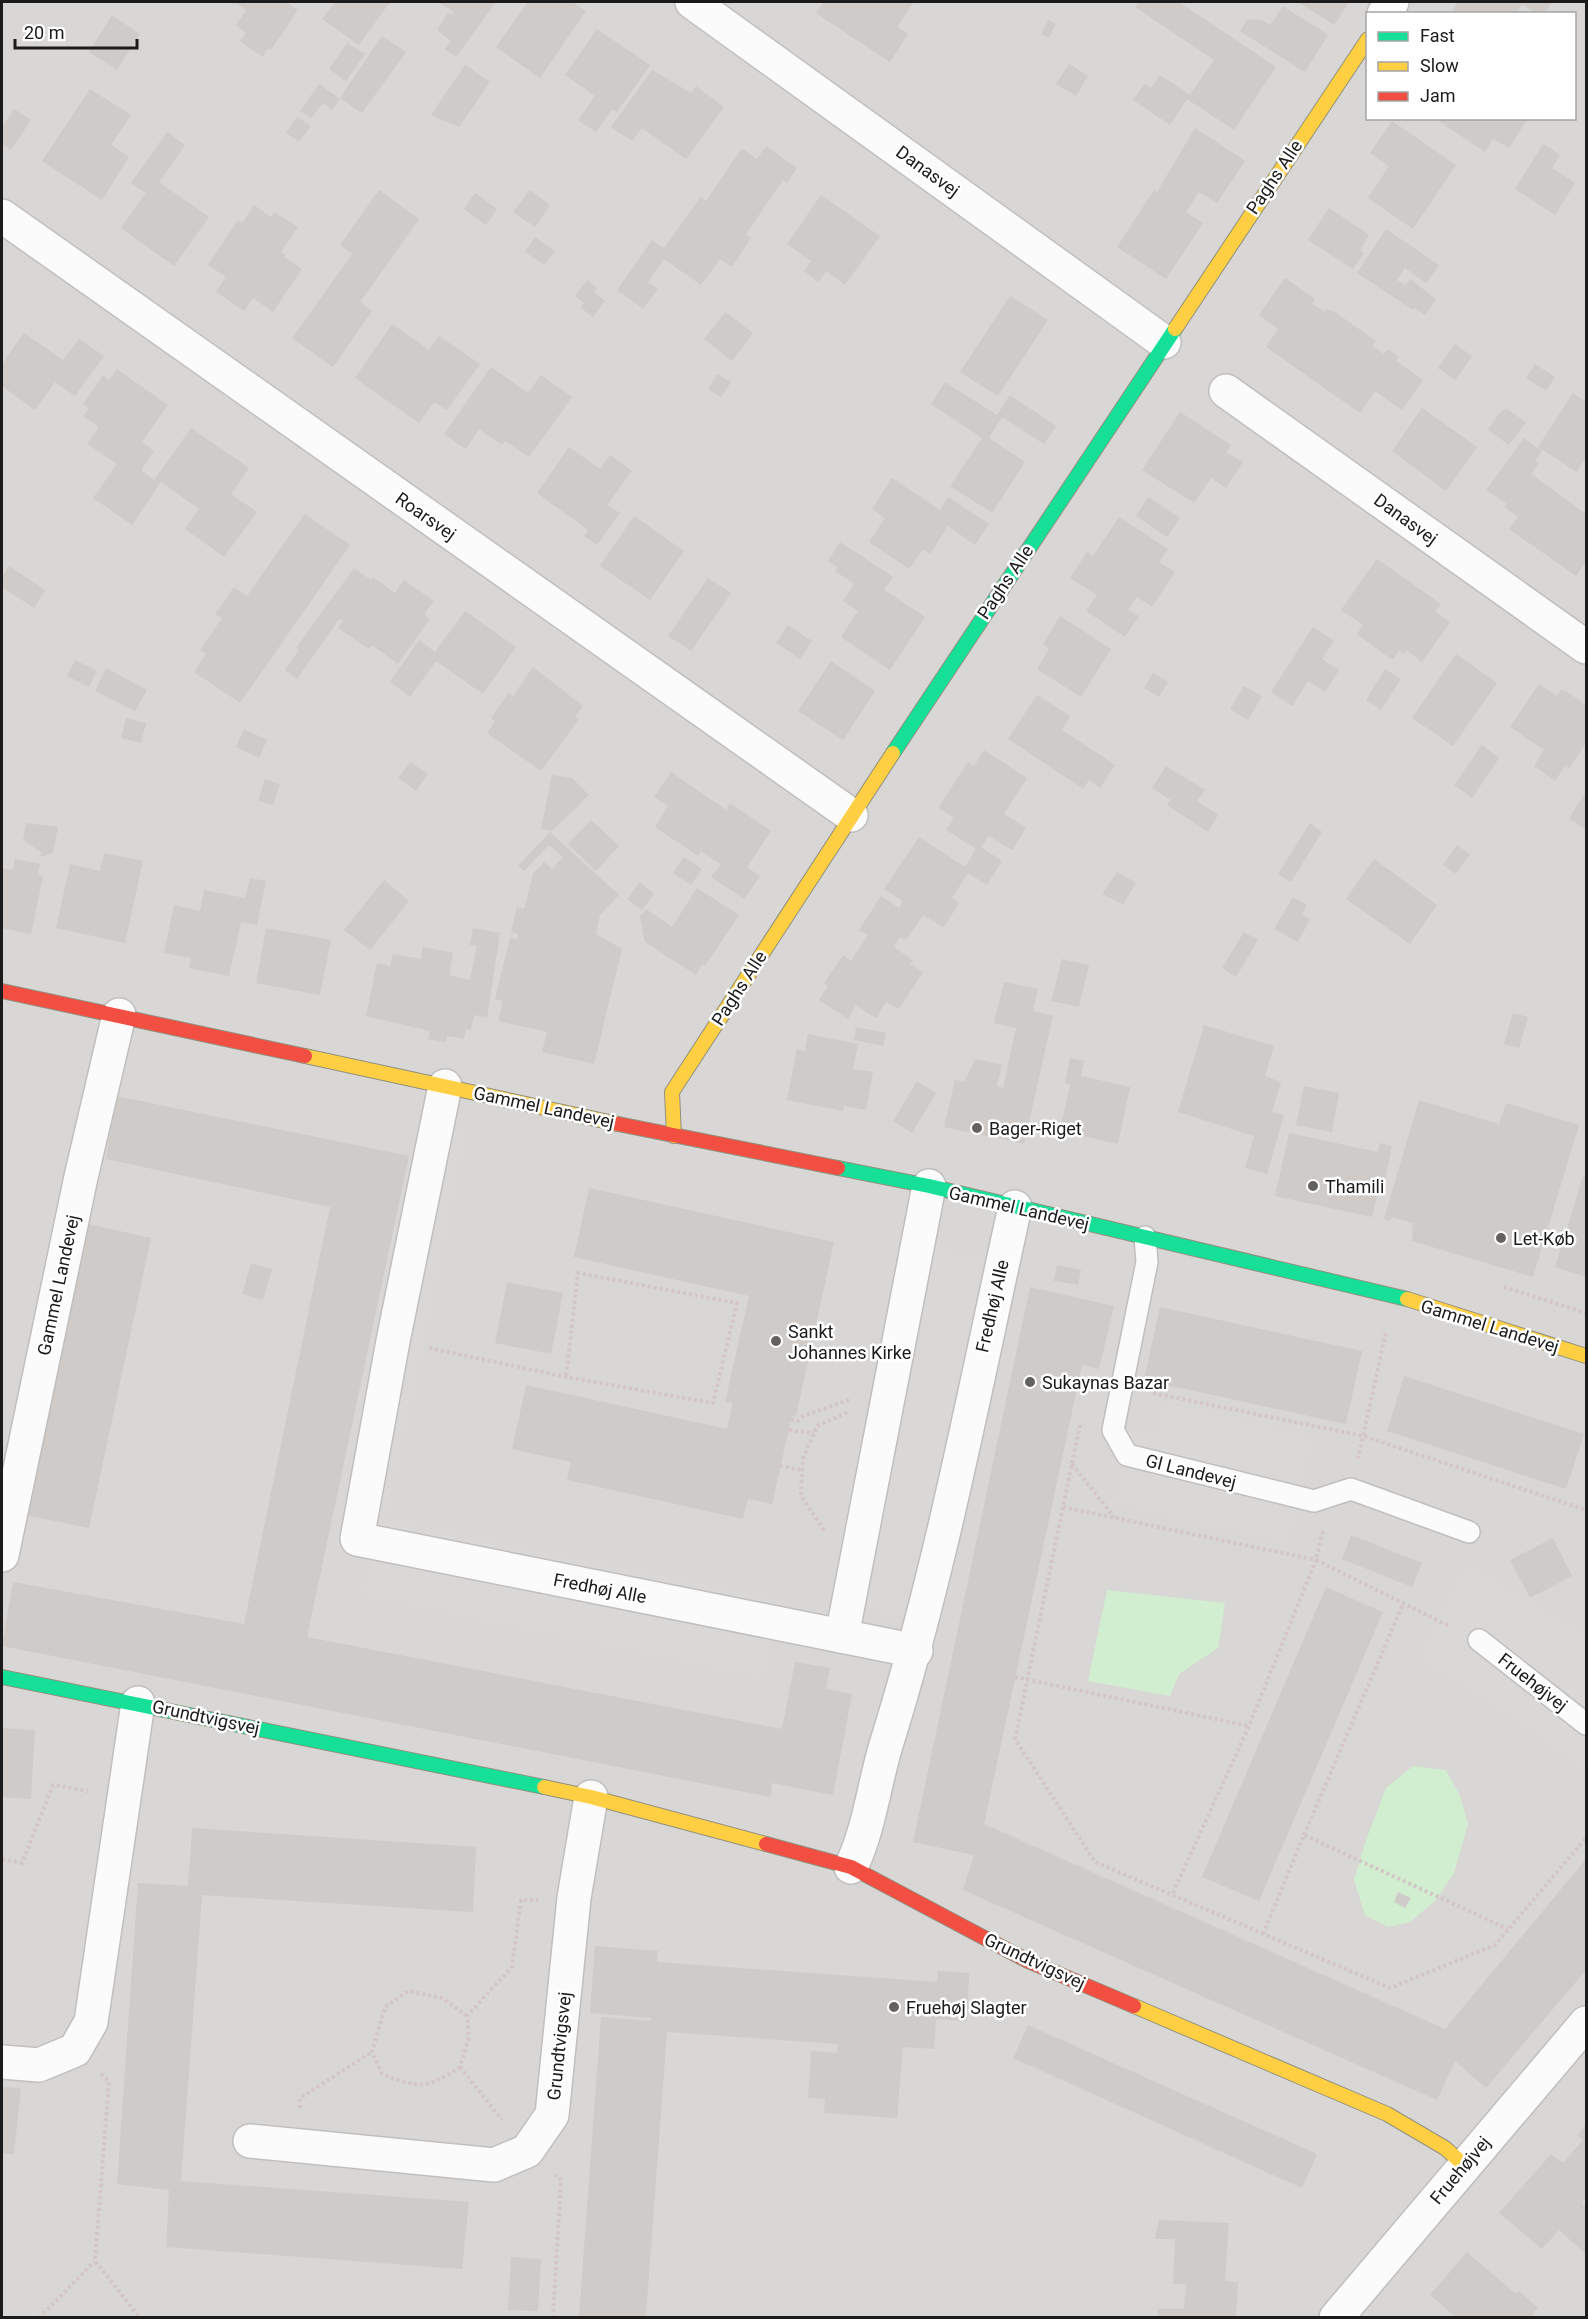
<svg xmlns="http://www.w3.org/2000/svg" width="1588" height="2319" font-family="Roboto,sans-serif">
<rect width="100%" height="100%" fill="#e9e7e4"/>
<path fill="#d8d7d5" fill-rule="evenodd" d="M 2,2 L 1586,2 L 1586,2317 L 2,2317 ZM 1368,14 L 1574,14 L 1574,118 L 1368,118 Z"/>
<g fill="#d2eed0">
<polygon points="1107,1590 1225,1603 1218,1648 1179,1674 1170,1696 1088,1681"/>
<polygon points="1413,1766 1446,1770 1460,1796 1468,1824 1454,1873 1436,1900 1410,1922 1388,1927 1365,1915 1354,1880 1365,1843 1386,1788"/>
</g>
<g fill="#d9d8d7">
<polygon points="424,1122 466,1130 386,1519 778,1599 762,1677 362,1594 369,1559 336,1552"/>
<polygon points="905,1242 1019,1267 942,1625 828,1600"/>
<polygon points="1165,1403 1311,1437 1287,1543 1115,1502 1132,1430 1158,1436"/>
<polygon points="1468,1566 1586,1637 1586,1772 1517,1718 1419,1657"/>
</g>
<g fill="#cecbc8">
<polygon points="234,2 286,2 298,10 271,50 268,48 263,57 240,41 246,33 236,25 246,10"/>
<polygon points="335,2 390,2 359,45 322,19"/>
<polygon points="438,2 496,2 456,57 445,49 451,41 437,30 448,13 451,15 454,12"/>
<polygon points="528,2 572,2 586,11 540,78 496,47"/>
<polygon points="824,2 914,2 897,27 908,34 890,62 816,13"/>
<polygon points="1139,2 1179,2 1276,67 1234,130 1187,99 1170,125 1133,100 1144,84 1151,88 1160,75 1190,95 1214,60 1135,7"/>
<polygon points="1298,2 1344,2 1348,4 1334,25"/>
<polygon points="1458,2 1552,2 1544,14 1537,14 1522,4 1516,14 1450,14"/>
<polygon points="1283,6 1328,35 1305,72 1240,31 1247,20 1259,19 1270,25"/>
<polygon points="112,15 140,34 117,70 89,52"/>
<polygon points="1048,20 1056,24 1049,38 1041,34"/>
<polygon points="597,29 650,65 617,112 612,109 596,132 578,120 595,96 565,75"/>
<polygon points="382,36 406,52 362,113 340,98"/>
<polygon points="347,43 365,54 346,81 329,69"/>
<polygon points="1069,64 1088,76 1076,96 1056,84"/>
<polygon points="465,65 490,82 459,127 431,115"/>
<polygon points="652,70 691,93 696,86 724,107 686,159 642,128 632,141 611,127"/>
<polygon points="319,84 340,99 332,110 323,103 311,118 300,111"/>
<polygon points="90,89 131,115 111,145 129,157 102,200 42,161"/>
<polygon points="14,109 31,120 11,150 2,144 2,127"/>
<polygon points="297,117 311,126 299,142 286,133"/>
<polygon points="1434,118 1528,118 1509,148 1493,139 1485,152"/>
<polygon points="1392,121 1456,165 1413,229 1368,198 1389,166 1370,153"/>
<polygon points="1195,128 1245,161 1217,203 1199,192 1186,212 1203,223 1166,279 1117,247 1154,190 1157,192"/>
<polygon points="167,132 185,145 159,182 209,217 174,266 121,228 146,193 131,183"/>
<polygon points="1543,144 1560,155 1552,168 1575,183 1555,215 1515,189"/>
<polygon points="766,146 797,168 787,183 783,180 746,234 751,238 732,267 720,259 701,285 664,259 648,282 658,289 643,309 617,290 652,240 664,248 701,197 706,201 742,148 757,159"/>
<polygon points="379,190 419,219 360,302 372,311 333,367 292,338 352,254 340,245"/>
<polygon points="530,190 550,205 535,227 513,212"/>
<polygon points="475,193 497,209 486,225 464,209"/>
<polygon points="821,195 880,236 845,285 826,271 819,282 804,271 811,261 787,244"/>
<polygon points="254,205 271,217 274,212 298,227 281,252 285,254 284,257 302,269 273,312 253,298 244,311 216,292 226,277 208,265 238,220 242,223"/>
<polygon points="1329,208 1369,235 1360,250 1364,253 1353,269 1308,240"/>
<polygon points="1386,229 1439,265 1426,283 1405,268 1397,280 1406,285 1410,279 1436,299 1425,315 1414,308 1413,310 1357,273"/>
<polygon points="535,237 555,251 544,265 525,252"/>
<polygon points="1285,278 1315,299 1312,304 1325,312 1326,309 1335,312 1376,341 1372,346 1384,354 1388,349 1399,357 1396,361 1423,380 1402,410 1375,391 1360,413 1266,347 1278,329 1259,315"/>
<polygon points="587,280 597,288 594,292 605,301 593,317 581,308 584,303 575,296"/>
<polygon points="1010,296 1048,320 998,396 960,372"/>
<polygon points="725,312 753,333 732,361 704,339"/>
<polygon points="392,324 429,350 439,336 480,364 447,410 434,402 419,423 355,378"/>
<polygon points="24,333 63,360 79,339 104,356 75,396 55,382 35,410 2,386 2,364"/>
<polygon points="1455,344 1472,356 1455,380 1438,368"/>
<polygon points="1535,364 1555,377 1546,391 1526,378"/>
<polygon points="491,367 528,393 541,375 572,397 529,457 505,441 502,445 479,429 466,449 444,434"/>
<polygon points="117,369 168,405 142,442 154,451 141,470 154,480 191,428 249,468 231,494 257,512 224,557 185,529 199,509 161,482 132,525 93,498 117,464 87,444 99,427 83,416 89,408 83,404 103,375 109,380"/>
<polygon points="717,374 731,382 721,397 708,389"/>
<polygon points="945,382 997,415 1010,395 1056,426 1044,444 1002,417 989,438 1025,462 992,513 950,486 982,438 931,404"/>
<polygon points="1573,393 1586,402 1586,457 1577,472 1538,447"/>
<polygon points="1422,408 1477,447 1446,491 1392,451"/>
<polygon points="1507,409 1526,422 1509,445 1488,430 1501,411"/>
<polygon points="1180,412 1231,445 1226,452 1243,462 1226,488 1211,478 1194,503 1142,470"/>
<polygon points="1524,438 1542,451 1535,461 1539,463 1531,474 1586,514 1586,561 1576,576 1509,529 1518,517 1504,507 1507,504 1486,490"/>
<polygon points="569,447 600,469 610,455 632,471 607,505 620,513 597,545 584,536 588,530 537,493"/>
<polygon points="892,478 940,510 948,497 989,524 975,545 948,526 930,554 923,549 909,569 869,542 885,518 872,509"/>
<polygon points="1148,497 1180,518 1167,537 1136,516"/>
<polygon points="305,514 350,545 240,703 194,672 206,654 200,650 222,618 215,614 234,587 247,596"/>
<polygon points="634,516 684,551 650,600 600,566"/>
<polygon points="1119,517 1168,549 1159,562 1175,572 1152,607 1137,597 1128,610 1139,616 1125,637 1086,611 1097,595 1070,578 1087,552 1093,556"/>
<polygon points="840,542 893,577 884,590 925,617 890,670 841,637 858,611 843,601 854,584 835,571 837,567 828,561"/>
<polygon points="1377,559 1441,604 1435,611 1450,622 1422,662 1406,650 1404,654 1399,651 1392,660 1357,634 1363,625 1341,610"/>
<polygon points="9,566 45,590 34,608 2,587 2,578"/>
<polygon points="354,568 371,580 373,577 395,593 404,580 434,601 424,614 430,619 398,664 372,645 369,649 338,628 343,621 339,619 297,679 285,670 299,650 296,648"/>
<polygon points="708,578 731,593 691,651 668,636"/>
<polygon points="465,611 516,647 483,694 436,661 410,697 390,682 419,640 435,652"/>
<polygon points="1060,616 1111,649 1081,697 1037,669 1049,649 1043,644"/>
<polygon points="788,625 812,641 800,659 776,643"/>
<polygon points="1313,627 1334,641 1322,659 1339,670 1325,692 1308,681 1292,706 1271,692"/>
<polygon points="1456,654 1497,683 1453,746 1412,718"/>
<polygon points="75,660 97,671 89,687 67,676"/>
<polygon points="831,661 875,691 843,740 798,711"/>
<polygon points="533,667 583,706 575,717 579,719 541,771 487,733 495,721 491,718 509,693 513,696"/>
<polygon points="106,668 147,690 135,711 95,691"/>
<polygon points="1385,669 1401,679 1381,710 1366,700"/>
<polygon points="1153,673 1168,682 1159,697 1144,688"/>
<polygon points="1539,684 1557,696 1561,690 1569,693 1586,705 1586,743 1569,769 1565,766 1555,781 1534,766 1544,750 1510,727"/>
<polygon points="1244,686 1262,696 1248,720 1230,709"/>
<polygon points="1037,695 1070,716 1062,730 1115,765 1100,788 1089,780 1083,789 1008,739"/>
<polygon points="126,718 146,723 141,743 121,738"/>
<polygon points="244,729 267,740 259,758 236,747"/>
<polygon points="1482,745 1499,758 1472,798 1454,785"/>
<polygon points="984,750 1027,778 1004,814 1026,828 1012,850 989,836 981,847 1002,861 987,885 968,873 952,898 959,903 944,927 923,915 906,940 900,937 894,947 913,960 910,964 923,972 899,1009 886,1002 876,1018 856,1005 848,1019 819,1000 828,986 824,983 843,955 851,961 868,935 859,930 881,896 899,908 903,901 884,889 919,837 965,867 976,849 946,830 954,818 938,808 968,762 974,766"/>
<polygon points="410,762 428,774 416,791 398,778"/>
<polygon points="1166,766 1205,790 1197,801 1218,815 1208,832 1167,805 1171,800 1152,788"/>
<polygon points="671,772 726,810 730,803 771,831 747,867 760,876 744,899 711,877 721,864 701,851 698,856 655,827 668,806 654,797"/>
<polygon points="552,775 572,778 589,795 552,831 541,829"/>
<polygon points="265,779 280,784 273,805 258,801"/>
<polygon points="1586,792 1586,830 1569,818"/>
<polygon points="591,820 619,846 596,871 568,844"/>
<polygon points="26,823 58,827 53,853 40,857 41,852 23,840"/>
<polygon points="1310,823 1322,832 1291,882 1278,874"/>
<polygon points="550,832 619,895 600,915 596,934 622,949 594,1064 542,1052 547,1032 498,1021 503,1001 495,999 510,938 517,939 518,934 511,932 517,907 524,909 533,874 544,862 552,869 563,857 549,845 524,871 518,866"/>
<polygon points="1457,845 1470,854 1456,874 1443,865"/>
<polygon points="104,853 143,861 125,943 56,928 70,864 100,871"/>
<polygon points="684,857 702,869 691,885 673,873"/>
<polygon points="15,859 40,864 38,875 43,876 31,934 2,928 2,868 13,870"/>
<polygon points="1374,859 1437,905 1410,944 1346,899"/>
<polygon points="1117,872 1136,883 1123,904 1102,894"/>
<polygon points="250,878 266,881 257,925 241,922 229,976 189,968 191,958 164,953 174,905 200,911 204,890 245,898"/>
<polygon points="384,880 409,901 370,950 344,930"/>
<polygon points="640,882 654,894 642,910 627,899"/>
<polygon points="697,888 739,915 705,966 702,964 696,975 645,942 640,917 646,909 672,927"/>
<polygon points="1293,897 1307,905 1302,915 1310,919 1298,942 1274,929"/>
<polygon points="266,928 331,940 320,995 256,983"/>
<polygon points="473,928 500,933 487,1018 474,1015 471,1030 466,1029 464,1039 447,1036 446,1042 428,1039 430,1031 366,1016 377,963 390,966 393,954 421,959 423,947 453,953 449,975 470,980 477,946 470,945"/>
<polygon points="1244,932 1258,940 1236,977 1222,968"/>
<polygon points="1062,959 1089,965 1079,1007 1051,1001"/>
<polygon points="1004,982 1038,989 1033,1011 1053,1016 1024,1144 944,1127 955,1080 964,1082 976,1059 1002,1065 997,1086 1003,1088 1016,1028 994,1023"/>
<polygon points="1513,1013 1528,1017 1519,1048 1504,1044"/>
<polygon points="1204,1025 1274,1046 1265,1076 1281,1082 1272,1112 1284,1115 1267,1174 1245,1168 1254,1136 1178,1112"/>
<polygon points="856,1027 886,1033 883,1046 854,1040"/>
<polygon points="808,1034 858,1044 853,1069 873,1072 866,1110 844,1106 843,1111 787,1100 797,1049 805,1051"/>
<polygon points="1070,1058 1084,1061 1081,1076 1130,1087 1118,1144 1060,1131 1070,1085 1065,1083"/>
<polygon points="917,1081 936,1093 912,1133 893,1121"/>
<polygon points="1304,1086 1339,1093 1332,1132 1296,1125"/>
<polygon points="116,1096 409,1156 307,1637 782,1729 795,1662 830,1668 826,1689 852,1694 833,1795 772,1783 771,1797 2,1646 13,1582 244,1624 330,1207 106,1159"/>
<polygon points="1419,1100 1499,1124 1506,1103 1579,1125 1533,1277 1412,1241 1413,1223 1392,1217 1390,1221 1384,1219"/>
<polygon points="1289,1133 1378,1152 1380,1143 1392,1146 1383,1189 1379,1188 1372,1217 1275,1196"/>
<polygon points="1583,1176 1586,1178 1586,1277 1555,1267"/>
<polygon points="589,1188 834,1242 796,1416 792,1416 772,1504 748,1499 743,1519 567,1480 571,1462 512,1449 526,1385 727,1429 733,1403 725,1402 749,1296 574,1257"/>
<polygon points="88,1224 151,1238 89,1528 26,1515"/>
<polygon points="251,1263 272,1269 263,1300 242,1294"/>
<polygon points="1057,1265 1081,1270 1078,1285 1054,1281"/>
<polygon points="507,1282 563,1293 551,1354 495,1343"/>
<polygon points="1030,1287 1114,1306 1099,1369 1082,1365 984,1824 1445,2029 1586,1859 1586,1970 1486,2088 1455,2061 1437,2100 963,1890 974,1855 913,1842"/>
<polygon points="1160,1307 1362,1351 1346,1424 1144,1380"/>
<polygon points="1404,1376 1584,1434 1566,1489 1387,1431"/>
<polygon points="1351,1535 1422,1563 1412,1587 1342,1559"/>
<polygon points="1553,1538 1572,1576 1530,1598 1510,1560"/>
<polygon points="1326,1587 1383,1612 1259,1901 1202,1877"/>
<polygon points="2,1728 35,1730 31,1799 2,1797"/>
<polygon points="192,1828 476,1847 473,1912 201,1895 195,1890 202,1896 181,2181 469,2202 462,2269 166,2247 169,2190 117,2184 138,1883 188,1886"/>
<polygon points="1398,1892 1411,1898 1405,1908 1394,1902"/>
<polygon points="595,1946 658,1951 657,1962 937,1982 938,1971 969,1973 967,2021 936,2019 934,2049 903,2047 897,2118 824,2113 825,2099 808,2098 811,2051 837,2053 838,2044 667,2032 646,2315 653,2318 579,2316 601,2017 651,2021 651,2018 590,2013"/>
<polygon points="1028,2025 1317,2154 1302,2188 1013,2058"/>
<polygon points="2,2087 21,2088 14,2154 2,2154"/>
<polygon points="1586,2124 1586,2197 1582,2203 1586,2207 1586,2254 1559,2230 1542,2249 1499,2213 1551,2154 1563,2163 1583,2140 1577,2135"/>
<polygon points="1159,2220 1229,2223 1225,2281 1238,2282 1236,2318 1158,2318 1158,2309 1184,2309 1186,2284 1173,2284 1175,2239 1155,2239"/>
<polygon points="1467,2252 1516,2294 1519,2291 1538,2308 1530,2318 1457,2318 1430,2295"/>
<polygon points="511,2257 541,2259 538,2311 508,2310"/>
</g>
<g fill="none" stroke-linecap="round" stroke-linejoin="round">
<g stroke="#c0bfbe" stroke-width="24">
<g id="lane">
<polyline points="1145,1237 1147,1262 1113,1430 1127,1455 1314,1501 1351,1489 1469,1532"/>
<polyline points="1479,1640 1586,1724"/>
</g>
</g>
<g stroke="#c0bfbe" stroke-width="36">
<g id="street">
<polyline points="692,2 1164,342"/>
<polyline points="1384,14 1392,2"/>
<polyline points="2,216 851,815"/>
<polyline points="1226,391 1586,647"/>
<polyline points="445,1086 393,1341 357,1539 916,1651"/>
<polyline points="2,1555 81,1177 119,1015"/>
<polyline points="842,1636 929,1186"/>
<path d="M 851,1867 C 869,1830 874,1785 886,1745 C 941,1570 975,1387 1015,1207"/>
<polyline points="2,2062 39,2065 75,2050 91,2022 138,1703"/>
<polyline points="250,2141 494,2165 527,2151 552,2115 574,1898 591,1797"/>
<polyline points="1336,2318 1586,2023"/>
</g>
</g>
<g stroke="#90907e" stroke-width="16">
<g id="fast">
<polyline points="893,753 1175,329"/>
<polyline points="838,1168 929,1186 1407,1299"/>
<polyline points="2,1677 544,1787"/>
</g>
</g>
<g stroke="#90907e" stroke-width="16">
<g id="slow">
<polyline points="1175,329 1368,39"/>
<polyline points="305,1056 618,1124"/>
<polyline points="674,1136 672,1092 893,753"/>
<polyline points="1407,1299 1586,1356"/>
<polyline points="544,1787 591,1797 766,1844"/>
<polyline points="1134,2006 1387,2114 1445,2148 1464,2165"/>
</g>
</g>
<g stroke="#90907e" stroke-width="16">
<g id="jam">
<polyline points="2,991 305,1056"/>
<polyline points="618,1124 838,1168"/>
<polyline points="766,1844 851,1867 1028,1961 1134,2006"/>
</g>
</g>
<g stroke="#d4c6c5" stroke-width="4" stroke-dasharray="3 3" stroke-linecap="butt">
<polyline points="1504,1287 1586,1313"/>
<polyline points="429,1348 566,1377 713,1403 737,1303 578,1273 566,1377"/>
<polyline points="1153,1393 1363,1436 1586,1510"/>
<polyline points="791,1420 798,1421 803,1416 849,1400"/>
<polyline points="1080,1425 1015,1739 1095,1862 1390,1988 1495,1945 1586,1838"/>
<polyline points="789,1430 814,1433"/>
<polyline points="1358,1459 1386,1332"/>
<polyline points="1072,1464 1114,1517"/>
<polyline points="780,1466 802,1470"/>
<polyline points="1063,1507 1316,1560 1249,1726 1172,1895"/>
<polyline points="824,1530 801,1496 803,1459 817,1426 848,1412"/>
<polyline points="1323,1531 1316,1560 1451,1627"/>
<polyline points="1015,1677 1249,1726"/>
<polyline points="1304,1835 1403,1604"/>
<polyline points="2,1859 22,1863 53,1785 88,1791"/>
<polyline points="1263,1934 1304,1835 1508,1929"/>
<path d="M 467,2016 L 442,1998 L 408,1991 L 385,2007 L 372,2052 L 382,2074 C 421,2089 426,2089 460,2067 L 469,2037 L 467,2016 L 512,1967 L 521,1900 L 538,1900"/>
<polyline points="460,2067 502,2120"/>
<polyline points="101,2074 109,2081 95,2261 140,2318"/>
<polyline points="300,2108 300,2098 372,2052"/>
<polyline points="39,2318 95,2261"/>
<polyline points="553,2318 561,2180 555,2175"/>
</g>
<use href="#lane" stroke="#fcfbfb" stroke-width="21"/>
<use href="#street" stroke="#fcfbfb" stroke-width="33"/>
<use href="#fast" stroke="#16e098" stroke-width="14"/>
<use href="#slow" stroke="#ffcf43" stroke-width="14"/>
<use href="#jam" stroke="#f24e42" stroke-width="14"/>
</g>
<g fill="#636261" stroke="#fff" stroke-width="2">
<circle cx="977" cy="1128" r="6"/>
<circle cx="1313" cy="1186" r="6"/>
<circle cx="1501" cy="1238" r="6"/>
<circle cx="776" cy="1341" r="6"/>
<circle cx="1030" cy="1382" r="6"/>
<circle cx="894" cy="2007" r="6"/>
</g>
<g text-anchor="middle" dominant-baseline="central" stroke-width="5" stroke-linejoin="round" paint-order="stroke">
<g font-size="18" fill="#1b1b1b" stroke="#fff">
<text transform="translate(928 171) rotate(36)">Danasvej</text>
<text transform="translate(1274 177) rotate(-56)">Paghs Alle</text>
<text transform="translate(426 516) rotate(35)">Roarsvej</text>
<text transform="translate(1406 519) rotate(36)">Danasvej</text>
<text transform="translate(1005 582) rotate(-56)">Paghs Alle</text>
<text transform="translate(739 988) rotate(-57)">Paghs Alle</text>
<text transform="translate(544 1107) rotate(12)">Gammel Landevej</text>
<text transform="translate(1019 1208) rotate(13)">Gammel Landevej</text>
<text transform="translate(58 1285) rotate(-78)">Gammel Landevej</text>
<text transform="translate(992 1306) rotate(-77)">Fredhøj Alle</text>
<text transform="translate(1490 1326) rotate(17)">Gammel Landevej</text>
<text transform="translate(1191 1471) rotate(14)">Gl Landevej</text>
<text transform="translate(600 1588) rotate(11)">Fredhøj Alle</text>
<text transform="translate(1533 1682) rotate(38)">Fruehøjvej</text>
<text transform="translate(206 1717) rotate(12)">Grundtvigsvej</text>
<text transform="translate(1035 1961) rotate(25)">Grundtvigsvej</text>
<text transform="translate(559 2046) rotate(-84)">Grundtvigsvej</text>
<text transform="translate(1460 2170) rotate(-50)">Fruehøjvej</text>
</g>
<g font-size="18" fill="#1b1b1b" stroke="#fff" text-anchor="start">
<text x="989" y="1128">Bager-Riget</text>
<text x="1325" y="1186">Thamili</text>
<text x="1513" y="1238">Let-Køb</text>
<text x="788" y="1331">Sankt<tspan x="788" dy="21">Johannes Kirke</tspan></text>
<text x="1042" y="1382">Sukaynas Bazar</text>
<text x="906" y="2007">Fruehøj Slagter</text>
</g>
</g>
<rect width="1588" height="2319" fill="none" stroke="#1b1b1b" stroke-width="6"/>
<rect x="1366" y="12" width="210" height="108" fill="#ffffff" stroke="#a4a4a4" stroke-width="1.5"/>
<rect x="1378" y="32" width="30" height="9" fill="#16e098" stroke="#a4a4a4" stroke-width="1.5"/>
<text x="1420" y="42" font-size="18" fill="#1b1b1b">Fast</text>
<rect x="1378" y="62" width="30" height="9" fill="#ffcf43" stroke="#a4a4a4" stroke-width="1.5"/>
<text x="1420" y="72" font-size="18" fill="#1b1b1b">Slow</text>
<rect x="1378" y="92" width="30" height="9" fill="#f24e42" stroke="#a4a4a4" stroke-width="1.5"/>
<text x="1420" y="102" font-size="18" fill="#1b1b1b">Jam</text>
<path d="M15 39v9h122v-9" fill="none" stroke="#1b1b1b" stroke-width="3"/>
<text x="24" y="39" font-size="18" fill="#1b1b1b" stroke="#ffffff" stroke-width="4.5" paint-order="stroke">20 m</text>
</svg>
